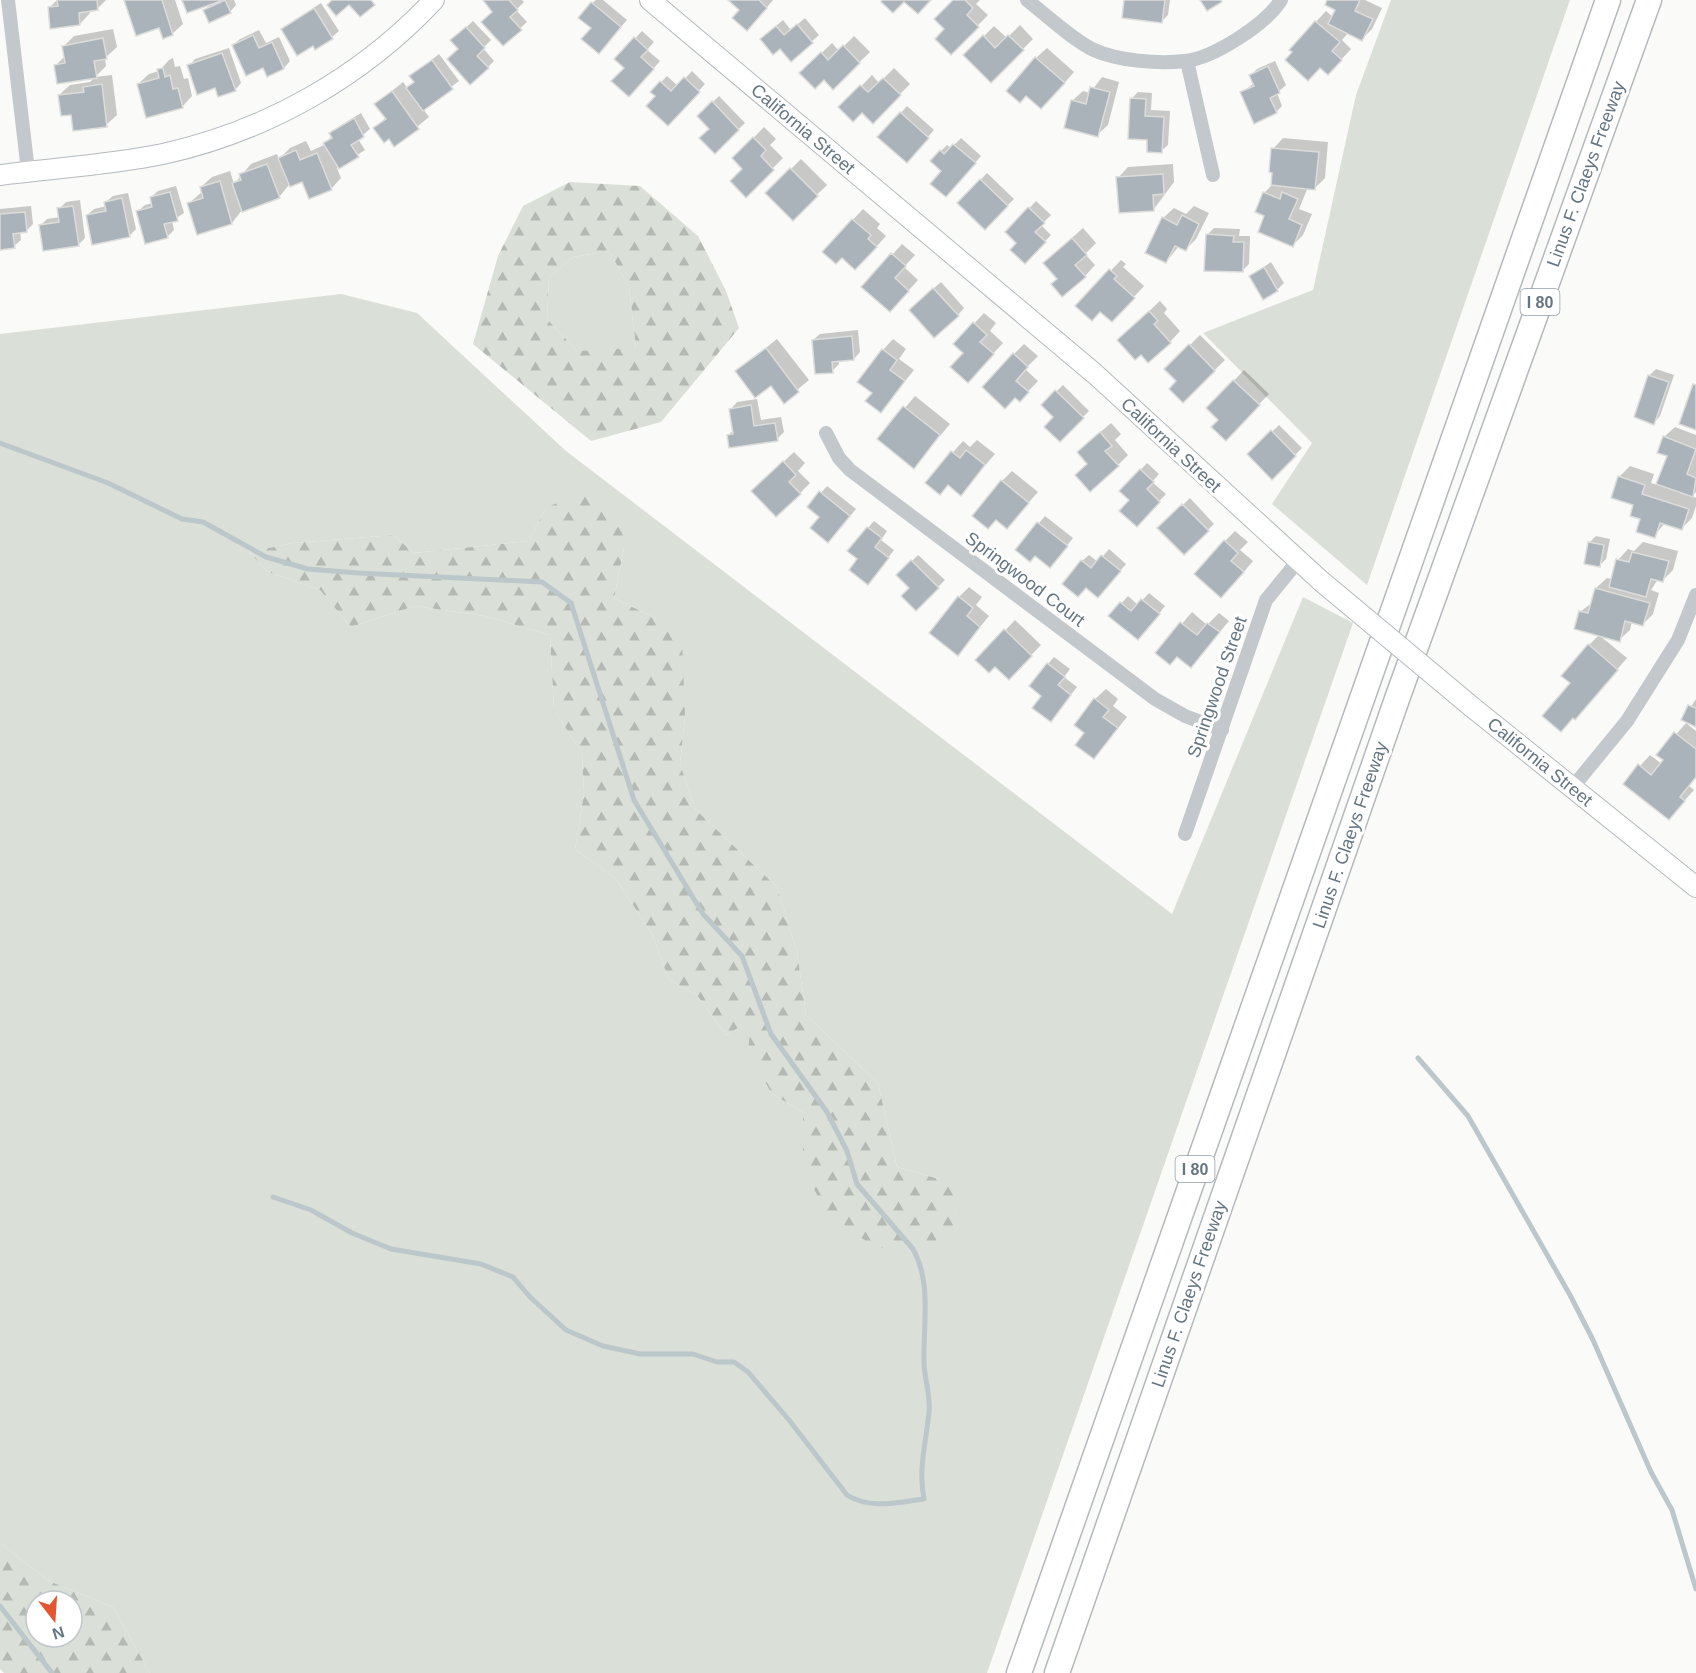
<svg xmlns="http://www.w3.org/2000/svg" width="1696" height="1673" font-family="Helvetica,sans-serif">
<defs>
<pattern id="forest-firs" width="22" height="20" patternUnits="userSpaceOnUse" patternTransform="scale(1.5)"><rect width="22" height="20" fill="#dadfd7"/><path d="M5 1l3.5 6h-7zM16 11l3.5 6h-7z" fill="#b4b9b4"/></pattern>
</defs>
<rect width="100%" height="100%" fill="#fafaf8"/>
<g fill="#dadfd7" fill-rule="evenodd">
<polygon points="1391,0 1570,0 1367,585 1272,504 1312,443 1203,333 1313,290 1356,95"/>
<polygon points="609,251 629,287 636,349 577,351 547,319 549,277 573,257"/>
<path d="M 341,294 L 417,313 L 566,451 L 1172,914 L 1303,597 L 1353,623 L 987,1673 L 150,1673 L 113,1607 L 49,1581 L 0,1543 L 0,334 ZM 546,508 L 624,548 L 614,598 L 657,619 L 685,717 L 680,764 L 696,810 L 777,887 L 797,952 L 806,1015 L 878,1083 L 897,1167 L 939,1179 L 803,1168 L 803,1112 L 772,1094 L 751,1019 L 726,1035 L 697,995 L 669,980 L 652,934 L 616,879 L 575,849 L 584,793 L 582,753 L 554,710 L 550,635 L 485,616 L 415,606 L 351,627 L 320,590 L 268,572 L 249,552 L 293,543 L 393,535 L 414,553 L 528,541 Z"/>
</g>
<g fill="url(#forest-firs)" fill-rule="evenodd">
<path d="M 570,182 L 640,186 L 698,236 L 726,291 L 739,328 L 661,422 L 591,441 L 473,344 L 498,256 L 523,206 ZM 609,251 L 629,287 L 636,348 L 577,351 L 547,319 L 549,277 L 573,257 Z"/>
<polygon points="585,490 621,517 624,548 614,598 657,619 682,639 685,717 680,764 696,810 777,887 797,952 806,1015 878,1083 897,1167 939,1179 960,1190 959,1229 927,1245 875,1248 825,1210 803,1168 803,1112 772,1094 748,1052 751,1020 726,1035 697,995 669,980 652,934 616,879 575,849 584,793 582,753 554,710 550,635 485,616 415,606 351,627 320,590 268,572 249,552 293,543 393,535 414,553 528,541 546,508"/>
<path d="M 0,1543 L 49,1581 L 113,1607 L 150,1673 L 4,1673 L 0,1669 ZM 36,1601 L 72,1601 L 72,1637 L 36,1637 Z"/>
</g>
<g fill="#0003">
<polygon points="57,0 106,0 97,9 90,10 90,13 80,24 49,8"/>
<polygon points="126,0 175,0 183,24 172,34"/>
<polygon points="183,0 234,0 236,5 230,12 205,10 213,2"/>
<polygon points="485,0 522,0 524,2 516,10 527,22 503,44 493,12"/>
<polygon points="596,0 603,0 627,20 605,45 593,28 592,3"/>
<polygon points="730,0 773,0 757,19"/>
<polygon points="955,0 980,0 976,4 988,15 951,53 946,29"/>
<polygon points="1126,0 1170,0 1168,15 1162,21"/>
<polygon points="1329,0 1365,0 1382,8 1372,29 1362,39 1348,33 1342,40 1351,49 1338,63 1320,67 1291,49 1326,11 1333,17 1337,9"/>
<polygon points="321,3 339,31 332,37 282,29"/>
<polygon points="805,18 819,35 791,60 769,32 783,20 791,30"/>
<polygon points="473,21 491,40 483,48 494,61 488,67 460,49 459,34"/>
<polygon points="1020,25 1033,39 991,81 965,55 994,26 1007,38"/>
<polygon points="113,29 117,47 105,58 106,66 96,76 55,66 65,56 64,46 74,36"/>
<polygon points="259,30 266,43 279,37 290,61 284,68 268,75 264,66 233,45 240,39"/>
<polygon points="642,31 654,42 647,50 660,61 635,89 626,68 616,59"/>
<polygon points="854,36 870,52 833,88 824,78 801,73 832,43 839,51"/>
<polygon points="229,48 241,83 235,90 216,86 189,66 195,59"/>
<polygon points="1047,48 1074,72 1052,97 1036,58"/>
<polygon points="439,54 459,81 423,109 429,117 395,145 389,137 375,129 386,117 376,104 403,82 408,89 415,81 411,76"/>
<polygon points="173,58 175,67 180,66 184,79 188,78 192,96 182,107 138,84 149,74 159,71 169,60"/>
<polygon points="1275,61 1286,85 1277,93 1282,106 1276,112 1242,93 1254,83 1251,75 1257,69"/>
<polygon points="894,68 910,84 873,122 862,111 841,107 872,75 879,83"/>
<polygon points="692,71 705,84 668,124 657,96 652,92 667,76 678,86"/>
<polygon points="112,75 117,115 106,125 73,113 59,95 70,85 90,82 95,77"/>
<polygon points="1102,77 1119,82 1108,125 1097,135 1072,101 1083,91 1090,93"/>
<polygon points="1138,92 1152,93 1151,110 1170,111 1168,145 1161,151 1149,139 1131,99"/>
<polygon points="719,96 745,123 715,152 711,128 699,116"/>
<polygon points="907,106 934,130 913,154 880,136"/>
<polygon points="361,113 370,129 358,139 365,150 337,168 341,178 331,189 302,180 289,185 279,197 242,210 232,223 189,203 202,192 201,187 212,177 230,171 234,184 251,164 277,154 279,159 290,148 306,141 311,151 326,144 338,127"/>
<polygon points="764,127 776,139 770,145 783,158 746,195 744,168 734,158"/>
<polygon points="961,138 981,156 952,189 943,171 941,151 947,145 951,148"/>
<polygon points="1283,138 1328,142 1325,178 1315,188 1308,187 1299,209 1312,214 1303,235 1293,245 1266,215 1264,193 1273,184 1273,149"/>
<polygon points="801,159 827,185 793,218 767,193"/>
<polygon points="1173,164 1174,182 1154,209 1118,178 1128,167"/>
<polygon points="987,173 1014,199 985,228 959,203"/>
<polygon points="176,186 184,213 172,221 174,230 167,237 138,211 145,205 153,203 151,197 158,191"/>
<polygon points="128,193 136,229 129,236 87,215 94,209 107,206 106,202 113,196"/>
<polygon points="80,200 85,238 79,244 40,226 47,219 60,217 59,209 66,202"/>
<polygon points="1036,201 1051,215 1041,225 1051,235 1025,262 1019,243 1007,232"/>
<polygon points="31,206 33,224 26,231 20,232 21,240 14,246 0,248 0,209"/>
<polygon points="1194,206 1209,213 1196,239 1185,250 1179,246 1166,262 1163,218 1174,208 1186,214"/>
<polygon points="863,209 880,224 877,228 886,236 866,258 824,251"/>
<polygon points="1083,228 1096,243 1085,254 1095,265 1085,276 1059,279 1055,253"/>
<polygon points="1214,228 1240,229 1239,236 1250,236 1249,264 1242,271 1207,235"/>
<polygon points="902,244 915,255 904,267 918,280 901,299 864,286"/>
<polygon points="1121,260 1126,264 1123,267 1144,286 1122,310 1077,306"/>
<polygon points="1271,262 1284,283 1277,290 1251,276"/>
<polygon points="941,282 964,308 958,315 917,303"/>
<polygon points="1160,301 1167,309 1164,313 1180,331 1170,342 1129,330"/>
<polygon points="984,313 996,323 990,331 1003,343 978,370 955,344"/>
<polygon points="858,330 860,352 854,359 839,360 839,364 832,371 813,340 820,334"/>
<polygon points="1200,335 1225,360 1183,401 1179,381 1166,369"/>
<polygon points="777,339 809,380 784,401 771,384 737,371"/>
<polygon points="893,339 906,349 899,359 914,370 881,411 874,393 883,350"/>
<polygon points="1024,344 1038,356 1025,369 1038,381 1020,400 1015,397 1014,354"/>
<polygon points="1656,369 1674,375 1660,416 1654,423 1649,376"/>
<polygon points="1244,370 1269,394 1226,438 1220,420 1208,408"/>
<polygon points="1063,385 1089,411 1060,440 1055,417 1043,405"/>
<polygon points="915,396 950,424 914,467 879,439"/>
<polygon points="757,399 761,420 781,417 784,432 777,439 728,435 734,430 731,409 737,402"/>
<polygon points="1111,423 1121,434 1115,440 1128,455 1118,465 1089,463 1089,442"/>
<polygon points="1279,425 1302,448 1272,478 1249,454"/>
<polygon points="1675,427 1696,435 1696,492 1692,496 1696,498 1696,506 1692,518 1682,528 1665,523 1654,536 1619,477 1630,466 1654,474 1651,483 1657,485 1669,456 1664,437"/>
<polygon points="977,440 995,454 960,494 949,484 927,482 963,441 970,447"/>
<polygon points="794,452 805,463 798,471 810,483 800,493 764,480"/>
<polygon points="1147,463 1159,474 1152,482 1166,494 1137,525 1132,500 1121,491"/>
<polygon points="1012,471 1038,492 1007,527 1002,481"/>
<polygon points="827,486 856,509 835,534 809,507"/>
<polygon points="1190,498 1214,524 1184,553 1159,528"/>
<polygon points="1045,516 1073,538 1056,559 1017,549"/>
<polygon points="874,521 887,531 881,540 894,550 874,576 859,558 868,528"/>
<polygon points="1235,531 1248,542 1240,550 1253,561 1232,586 1225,541"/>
<polygon points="1596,536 1610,539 1606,559 1600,565 1589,543"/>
<polygon points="1643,542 1678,551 1673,570 1663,580 1658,579 1651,590 1659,593 1653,614 1643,624 1632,621 1630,630 1619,640 1580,612 1593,602 1596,588 1607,578 1612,579 1618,560 1628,549 1634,551"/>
<polygon points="1109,549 1126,564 1105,589 1082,561 1089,555 1098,562"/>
<polygon points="918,555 945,580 916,609 911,588 898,575"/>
<polygon points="969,587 982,597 976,605 989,616 958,654 959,597"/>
<polygon points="1149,593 1165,606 1145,632 1110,616 1128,596 1138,605"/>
<polygon points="1192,612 1207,625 1219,613 1229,621 1191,666 1177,655 1157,653"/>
<polygon points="1015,620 1041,645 1009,678 995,665 977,660"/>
<polygon points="1599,635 1627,658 1575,718 1572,683 1589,645"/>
<polygon points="1054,657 1070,669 1064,677 1077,687 1057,713 1043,695 1048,664"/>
<polygon points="1106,689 1118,699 1113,706 1127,717 1094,758 1086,732 1095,699"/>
<polygon points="1696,699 1696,726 1683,719"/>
<polygon points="1686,723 1696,731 1696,778 1689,786 1694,790 1669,818 1625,783 1650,755 1662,764 1665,760 1658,755"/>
</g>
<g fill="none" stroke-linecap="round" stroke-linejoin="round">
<g stroke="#bbc7cb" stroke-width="5">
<path d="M 0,443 L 108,483 L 182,519 L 203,522 L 266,557 L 308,569 L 358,573 L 542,582 L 571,603 L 634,800 L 703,914 L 742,956 L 771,1034 L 827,1112 L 847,1151 L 857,1184 L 913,1249 C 932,1283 923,1325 924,1362 C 924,1378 931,1396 929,1412 C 926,1443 918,1469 924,1499 C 898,1502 871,1510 847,1495 L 789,1420 L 748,1372 L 734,1362 L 717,1362 L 693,1354 L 640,1354 L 603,1346 L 566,1330 L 530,1297 L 513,1277 L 481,1264 L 391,1249 L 352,1233 L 311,1210 L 273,1197"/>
<polyline points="1418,1058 1468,1116 1570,1295 1593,1340 1651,1472 1672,1510 1696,1589"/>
<polyline points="0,1606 52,1673"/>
</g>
</g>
<g fill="#aab3b9" stroke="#dcdcda" stroke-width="1.5">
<polygon points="57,0 97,0 98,10 79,13 80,25 50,29 48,7 58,6"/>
<polygon points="124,0 162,0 173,35 163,39 159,28 136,36"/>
<polygon points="182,0 220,0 221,1 187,13"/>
<polygon points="225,0 231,13 209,23 203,10"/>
<polygon points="332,0 371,0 375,5 360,17 349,5 336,16 327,5"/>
<polygon points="483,0 509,0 518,10 510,17 522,30 503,46 481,22 492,12"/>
<polygon points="728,0 759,0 767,8 747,31 732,18 739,10"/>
<polygon points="882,0 931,0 918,14 904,2 893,13 881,2"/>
<polygon points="953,0 965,0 973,8 967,15 979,27 951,55 935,39 944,29 934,19"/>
<polygon points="1124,0 1165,0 1162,23 1122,18"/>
<polygon points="1200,0 1221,0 1222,2 1207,11"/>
<polygon points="1327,0 1360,0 1355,11 1373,19 1362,41 1328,24 1335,10 1325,5"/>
<polygon points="591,2 621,27 599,54 581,39 591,28 578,18"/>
<polygon points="314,8 333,39 315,50 313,46 297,56 281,29"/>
<polygon points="1315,21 1340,42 1332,51 1342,60 1328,75 1320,68 1308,81 1285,60 1292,52 1289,50"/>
<polygon points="797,24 813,43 791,62 780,49 773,55 760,39 776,26 784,35"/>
<polygon points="466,27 485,48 477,56 489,68 470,85 447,59 458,49 450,40"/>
<polygon points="253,35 259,48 272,42 284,69 267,77 263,68 246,76 232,45"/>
<polygon points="983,35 995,48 1008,35 1024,50 991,83 963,55"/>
<polygon points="634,37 648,50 641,57 654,69 629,97 611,81 624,68 614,59"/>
<polygon points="103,38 107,59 94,61 97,78 57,84 54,65 65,63 62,46"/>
<polygon points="843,45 860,63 833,90 824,80 815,89 799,73 821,52 828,60"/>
<polygon points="222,53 236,91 218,97 215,88 197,95 187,65"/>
<polygon points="1035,57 1065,83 1041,109 1026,96 1020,103 1006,91"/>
<polygon points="432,60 453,89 423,111 406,88 414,82 409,76"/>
<polygon points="1268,66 1280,93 1270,98 1277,113 1254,124 1240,92 1254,86 1249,75"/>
<polygon points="163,68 165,77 170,75 173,89 178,88 183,108 146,118 137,84 159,78 157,69"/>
<polygon points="684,77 700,92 668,126 646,106 655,96 650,92 660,81 671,91"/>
<polygon points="883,78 901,95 873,124 862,113 853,122 838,107 860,85 868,92"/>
<polygon points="102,84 107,127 73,131 71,115 61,116 58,95 84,92 83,87"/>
<polygon points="1090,87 1110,92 1098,137 1064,128 1071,100 1086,104"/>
<polygon points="392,91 419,129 394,147 389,139 384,143 373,128 386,119 374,104"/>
<polygon points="1130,98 1146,99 1145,116 1164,117 1162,153 1147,152 1147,140 1128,139"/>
<polygon points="712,101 739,130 715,154 699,138 709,129 697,116"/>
<polygon points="900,112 929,138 907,163 877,137"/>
<polygon points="354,118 364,137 351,145 359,157 339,169 323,143 332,138 329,133"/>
<polygon points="753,137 766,150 761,156 774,170 746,198 730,181 742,169 732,158"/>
<polygon points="953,144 976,163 946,197 930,184 941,171 930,161 940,150 944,154"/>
<polygon points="1271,148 1319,152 1315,190 1271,185 1272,173 1269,172"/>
<polygon points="296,150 300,160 317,153 332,190 309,199 302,182 290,187 278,158"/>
<polygon points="267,164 280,198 242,212 232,183 241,180 239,174"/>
<polygon points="790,168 818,196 793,221 765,193"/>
<polygon points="1163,174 1164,194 1153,195 1154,211 1119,213 1116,177"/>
<polygon points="980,179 1008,206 985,230 957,203"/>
<polygon points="220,181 232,224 197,235 187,203 203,198 200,187"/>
<polygon points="170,192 178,221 164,224 168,238 145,244 136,211 152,207 150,197"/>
<polygon points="1263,192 1280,199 1282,192 1298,199 1289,219 1302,225 1293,247 1258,232 1264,216 1255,212"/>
<polygon points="122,198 130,237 92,245 86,215 106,211 104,202"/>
<polygon points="73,206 79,246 43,251 39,225 59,222 57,208"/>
<polygon points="1028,207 1045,223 1035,232 1046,242 1025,264 1010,250 1016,243 1005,232"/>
<polygon points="25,212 27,232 13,234 15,248 0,250 0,214"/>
<polygon points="1182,215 1199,224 1186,251 1175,246 1166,263 1145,253 1162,217 1177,225"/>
<polygon points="852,219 871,235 868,239 877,247 855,270 842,258 836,264 822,252"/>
<polygon points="1206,234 1234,236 1233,242 1244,242 1243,272 1204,271"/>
<polygon points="1072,238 1087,255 1075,265 1086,277 1062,297 1051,284 1057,279 1043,263"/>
<polygon points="891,253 906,266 895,278 909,291 890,312 861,287"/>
<polygon points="1264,267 1278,291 1263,300 1249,276"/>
<polygon points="1109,269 1117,276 1114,279 1135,298 1112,322 1100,312 1092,321 1075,306"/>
<polygon points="933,288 959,316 934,338 909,310"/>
<polygon points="1149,311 1158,321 1154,324 1171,343 1148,363 1141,355 1135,360 1117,340"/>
<polygon points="973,322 987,335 980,342 994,354 968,383 950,367 963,353 953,344"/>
<polygon points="852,336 854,360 832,362 833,373 815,374 812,340"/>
<polygon points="1189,344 1215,371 1183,403 1169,389 1176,381 1164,369"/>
<polygon points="766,348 799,392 784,404 771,386 755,398 735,371"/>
<polygon points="882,349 897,360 890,370 905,381 881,413 865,401 872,393 857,382"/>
<polygon points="1013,353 1028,367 1016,381 1029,392 1020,402 1015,398 1005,409 982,387"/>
<polygon points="1648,375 1669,382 1654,425 1634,417"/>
<polygon points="1233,380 1260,405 1226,441 1211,427 1218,420 1206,408"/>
<polygon points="1693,384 1696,385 1696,430 1679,424"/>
<polygon points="1055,390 1084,418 1060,442 1044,427 1053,417 1041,405"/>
<polygon points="751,405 754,426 775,423 778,441 729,448 727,435 733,434 729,409"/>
<polygon points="903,406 940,435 914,469 877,439"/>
<polygon points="1271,430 1296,456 1272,480 1247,454"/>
<polygon points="1100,432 1112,446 1105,451 1119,466 1090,492 1075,475 1087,464 1077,452"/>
<polygon points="1663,436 1696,449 1687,474 1696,478 1693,497 1656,484 1667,456 1657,453"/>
<polygon points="966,450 985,465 961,496 948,485 940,495 925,483 951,451 960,458"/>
<polygon points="783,461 796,475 789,482 801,494 776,517 751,491"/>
<polygon points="1140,469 1154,482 1147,489 1160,502 1137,527 1119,511 1129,500 1119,491"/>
<polygon points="1618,476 1645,485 1642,494 1689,509 1682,530 1660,523 1655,538 1636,532 1640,519 1630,516 1633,505 1611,498"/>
<polygon points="1001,480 1029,503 1007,529 996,520 988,529 972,516"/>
<polygon points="819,491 850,516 828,543 810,528 819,517 807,507"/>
<polygon points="1182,504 1209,531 1184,555 1157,528"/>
<polygon points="1037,522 1068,546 1050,568 1035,556 1030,562 1015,550"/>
<polygon points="867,527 882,538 875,547 889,558 868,585 849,570 857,559 847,551"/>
<polygon points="1224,540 1238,553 1231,561 1244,572 1221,598 1194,574"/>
<polygon points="1588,542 1604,545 1600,567 1584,564"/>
<polygon points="1632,552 1669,561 1663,582 1651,579 1646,597 1609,587 1616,559 1629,562"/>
<polygon points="1101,555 1121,571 1098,598 1086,588 1078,597 1062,584 1081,560 1091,568"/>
<polygon points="911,560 939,588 916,611 901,596 909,588 896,575"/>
<polygon points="1595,588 1650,603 1643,626 1625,621 1620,642 1574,629 1579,611 1588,613"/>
<polygon points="958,596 973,608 967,616 980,627 958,656 929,633"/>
<polygon points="1141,599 1160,614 1138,640 1108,616 1120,602 1131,611"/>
<polygon points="1180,622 1197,635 1207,623 1220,632 1191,668 1177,657 1170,665 1155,653"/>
<polygon points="1004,629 1032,656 1009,680 995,667 989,673 975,660"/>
<polygon points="1588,644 1618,670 1575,720 1573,718 1561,732 1542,716 1570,683 1561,676"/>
<polygon points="1047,663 1065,677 1058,685 1071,695 1051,722 1032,708 1041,696 1029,686"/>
<polygon points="1094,698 1109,710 1103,717 1118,728 1094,759 1075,745 1084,733 1074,725"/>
<polygon points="1688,705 1696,708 1696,727 1681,720"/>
<polygon points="1674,732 1696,749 1696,777 1680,797 1685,801 1669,820 1623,784 1638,764 1651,775 1663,760 1656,755"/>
</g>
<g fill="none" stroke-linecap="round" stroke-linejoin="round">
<g stroke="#b3babf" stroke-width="22">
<g id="secondary">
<polyline points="650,0 1095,374 1321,581"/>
<path d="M 0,175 C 54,168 110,165 163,154 C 267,131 362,77 434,0"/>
<polyline points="1472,707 1696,887"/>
</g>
</g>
<g stroke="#b4b9bd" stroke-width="27">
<g id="highway">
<polyline points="1019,1673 1608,0"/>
<polyline points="1057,1673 1397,699 1649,0"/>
</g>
</g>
<g stroke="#c3c8cc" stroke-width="14">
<polyline points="8,0 28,171"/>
<path d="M 1027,0 C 1045,14 1074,41 1094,50 C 1118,61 1159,64 1185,61 C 1214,58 1266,24 1281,0"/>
<polyline points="1187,61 1213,175"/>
<polyline points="826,433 839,458 850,470 1155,699 1185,716 1222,730"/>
<polyline points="1572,788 1627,721 1678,640 1696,595"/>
<polyline points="1185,834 1266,600 1298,561"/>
</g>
<use href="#secondary" stroke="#fff" stroke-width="20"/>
<use href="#highway" stroke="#fff" stroke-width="24"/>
<g stroke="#b3babf" stroke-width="22" stroke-linecap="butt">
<polyline id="secondary-bridge" points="1321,581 1472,707"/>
</g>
<use href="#secondary-bridge" stroke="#fff" stroke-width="20"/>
</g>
<g text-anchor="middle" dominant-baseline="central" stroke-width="6" stroke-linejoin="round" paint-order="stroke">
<g fill="#fff" stroke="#939fa8" stroke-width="1.5">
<rect x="1520.5" y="289" width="39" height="26" rx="4.5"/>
<rect x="1175.5" y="1156" width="39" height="26" rx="4.5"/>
</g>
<g font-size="16" font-weight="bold" fill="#657683">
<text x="1540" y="302">I 80</text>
<text x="1195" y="1169">I 80</text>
</g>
<g font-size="18" fill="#657683" stroke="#fff">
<text transform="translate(803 129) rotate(40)">California Street</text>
<text transform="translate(1586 174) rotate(-70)">Linus F. Claeys Freeway</text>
<text transform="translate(1171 445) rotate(43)">California Street</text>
<text transform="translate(1025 579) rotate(37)">Springwood Court</text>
<text transform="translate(1217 687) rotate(-71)">Springwood Street</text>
<text transform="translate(1540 762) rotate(39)">California Street</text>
<text transform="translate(1350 835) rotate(-71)">Linus F. Claeys Freeway</text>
<text transform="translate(1189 1294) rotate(-71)">Linus F. Claeys Freeway</text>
</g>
</g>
<g transform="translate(54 1619) rotate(163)"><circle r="28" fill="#ffffff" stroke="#c1c8cd" stroke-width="1.5"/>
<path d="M0-4.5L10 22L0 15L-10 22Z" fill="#e4572e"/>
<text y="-9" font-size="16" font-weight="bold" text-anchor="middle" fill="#657683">N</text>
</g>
</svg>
